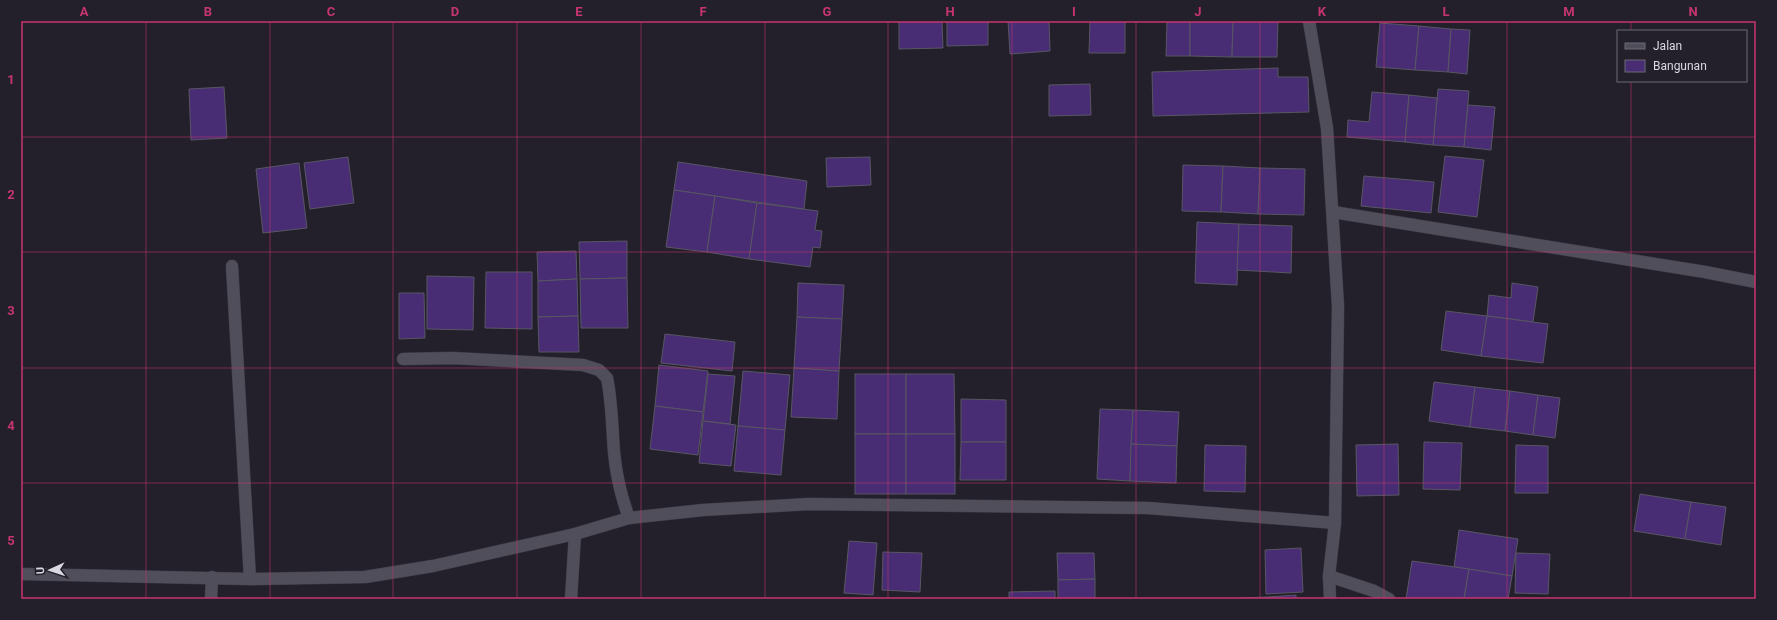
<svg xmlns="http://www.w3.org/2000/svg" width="1777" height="620" font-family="Roboto,sans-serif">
<rect width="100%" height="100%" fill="#23202c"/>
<g fill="#482d75" stroke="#595663">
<polygon points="899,21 942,21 943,48 899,49"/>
<polygon points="947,21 988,21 988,45 947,46"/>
<polygon points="1008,21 1049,21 1050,51 1010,54"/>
<polygon points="1090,21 1125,21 1125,53 1089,53"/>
<polygon points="1167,21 1190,21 1190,56 1166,56"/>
<polygon points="1190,21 1233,21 1232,57 1190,56"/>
<polygon points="1233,21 1278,21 1277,57 1232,57"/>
<polygon points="1380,23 1419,26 1415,70 1376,67"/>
<polygon points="1419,26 1451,29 1448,72 1415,70"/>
<polygon points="1451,29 1470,30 1467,74 1448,72"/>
<polygon points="1278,68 1278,77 1308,77 1309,112 1153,116 1152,72"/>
<polygon points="1090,84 1091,115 1049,116 1049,85"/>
<polygon points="224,87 227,138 191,140 189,89"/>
<polygon points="1438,89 1469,91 1464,147 1433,145"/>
<polygon points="1372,92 1409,95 1405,142 1347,137 1348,120 1369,122"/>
<polygon points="1409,95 1437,98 1433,145 1405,142"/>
<polygon points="1468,105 1495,107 1491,150 1464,147"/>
<polygon points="1445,156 1484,160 1477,217 1438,212"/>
<polygon points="348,157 354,203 310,209 304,163"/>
<polygon points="870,157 871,185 827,187 826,158"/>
<polygon points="678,162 807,181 804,209 674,190"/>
<polygon points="299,163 307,228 263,233 256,169"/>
<polygon points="1183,165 1223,166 1221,212 1182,211"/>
<polygon points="1223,166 1260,168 1258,214 1221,212"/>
<polygon points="1260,168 1305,169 1304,215 1258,214"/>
<polygon points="1364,176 1434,182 1431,213 1361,206"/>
<polygon points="674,190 715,196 707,252 666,247"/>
<polygon points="715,196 757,203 749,259 707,252"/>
<polygon points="757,203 818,211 815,230 822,231 820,248 813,247 810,267 749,259"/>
<polygon points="1197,222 1239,224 1237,285 1195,283"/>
<polygon points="1239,224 1292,226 1291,273 1237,270"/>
<polygon points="627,241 627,278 580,279 579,242"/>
<polygon points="576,251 577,279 538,281 537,252"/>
<polygon points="486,272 532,272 532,329 485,328"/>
<polygon points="427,276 474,277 473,330 427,329"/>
<polygon points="627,278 628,328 581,328 580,279"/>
<polygon points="577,279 578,316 538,317 538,281"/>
<polygon points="798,283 844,285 842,319 797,317"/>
<polygon points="1512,283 1538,287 1533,322 1487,316 1489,295 1511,298"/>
<polygon points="399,293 424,293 425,338 399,339"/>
<polygon points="1446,311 1487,316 1481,356 1441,350"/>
<polygon points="578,316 579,352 539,352 538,317"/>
<polygon points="1487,316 1548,324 1543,363 1481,356"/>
<polygon points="797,317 842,319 839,371 794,368"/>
<polygon points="665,334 735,342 732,371 661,363"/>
<polygon points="659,365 708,371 703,412 655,406"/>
<polygon points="794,368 839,371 837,419 791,417"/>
<polygon points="743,371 790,375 785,430 738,426"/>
<polygon points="708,374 735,376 730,424 703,421"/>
<rect x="855" y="374" width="51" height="60"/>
<polygon points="906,374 954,374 955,434 906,434"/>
<polygon points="1434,382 1475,387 1470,427 1429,421"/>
<polygon points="1475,387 1510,391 1505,431 1470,427"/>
<polygon points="1510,391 1538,395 1533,435 1505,431"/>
<polygon points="1538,395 1560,398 1555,438 1533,435"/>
<polygon points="961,399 1006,400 1006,442 961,442"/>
<polygon points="655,406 703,412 698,455 650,449"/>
<polygon points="1100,409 1133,410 1130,481 1097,479"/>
<polygon points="1133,410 1179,412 1177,446 1131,444"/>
<polygon points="703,421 736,425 731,466 699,463"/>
<polygon points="738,426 785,430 781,475 734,471"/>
<rect x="855" y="434" width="51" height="60"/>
<rect x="906" y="434" width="49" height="60"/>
<polygon points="961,442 1006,442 1006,480 960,480"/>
<polygon points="1424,442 1462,443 1460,490 1423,489"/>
<polygon points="1131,444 1177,446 1176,483 1130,481"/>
<polygon points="1398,444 1399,495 1357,496 1356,445"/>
<polygon points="1205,445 1246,446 1245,492 1204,491"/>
<polygon points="1516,445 1548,446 1548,493 1515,493"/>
<polygon points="1640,494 1691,502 1685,539 1634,531"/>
<polygon points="1691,502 1726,507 1721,545 1685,539"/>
<polygon points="1459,530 1518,539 1512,576 1454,567"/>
<polygon points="849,541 877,543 873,595 844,593"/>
<polygon points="1301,548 1303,592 1266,594 1265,550"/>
<polygon points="883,552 922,553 920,592 882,590"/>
<polygon points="1057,553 1094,553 1095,579 1058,580"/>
<polygon points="1516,553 1550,554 1548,594 1515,593"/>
<polygon points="1412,561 1469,569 1464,599 1406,599"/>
<polygon points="1469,569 1512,576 1508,599 1464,599"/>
<polygon points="1095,579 1095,599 1058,599 1058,580"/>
<polygon points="1055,591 1055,599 1009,599 1009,592"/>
<polygon points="1296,595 1296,599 1268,599 1267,597"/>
<polygon points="1267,597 1268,599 1240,599 1240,598"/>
</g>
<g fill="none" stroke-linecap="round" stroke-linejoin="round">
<g stroke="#3e3c45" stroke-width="13">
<g id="minor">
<polyline points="1309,21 1327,128 1338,306 1335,523 1329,576 1330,599"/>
<polyline points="1333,212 1705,272 1756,282"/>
<polyline points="232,266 250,579"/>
<path d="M 403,359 L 452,358 L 583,365 L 599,370 L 607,378 C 612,402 612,427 614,452 C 616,475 621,496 629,518"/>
<polyline points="21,574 250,579 365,577 433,566 575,534 629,518 703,510 809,504 1148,508 1335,523"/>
<polyline points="1329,576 1374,591 1389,599"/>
<polyline points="211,599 212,577"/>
<polyline points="571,599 575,534"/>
</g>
</g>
<use href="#minor" stroke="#514e5b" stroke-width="12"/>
</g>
<path fill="none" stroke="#c6356f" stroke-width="1" stroke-opacity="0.55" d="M 146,21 L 146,599M 270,21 L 270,599M 393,21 L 393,599M 517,21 L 517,599M 641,21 L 641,599M 765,21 L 765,599M 888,21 L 888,599M 1012,21 L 1012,599M 1136,21 L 1136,599M 1260,21 L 1260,599M 1384,21 L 1384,599M 1507,21 L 1507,599M 1631,21 L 1631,31M 1631,81 L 1631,599M 21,137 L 1756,137M 21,252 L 1756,252M 21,368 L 1756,368M 21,483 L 1756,483"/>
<rect width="1777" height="620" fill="none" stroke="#23202c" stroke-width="44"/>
<rect x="1617" y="30" width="130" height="52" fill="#23202c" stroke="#6c6a74"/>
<rect x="1625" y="43" width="20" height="6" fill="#514e5b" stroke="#6c6a74"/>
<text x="1653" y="50" font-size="12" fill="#dad9e1">Jalan</text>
<rect x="1625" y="60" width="20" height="12" fill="#482d75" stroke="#6c6a74"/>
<text x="1653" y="70" font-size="12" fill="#dad9e1">Bangunan</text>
<g transform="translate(50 570) rotate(267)" stroke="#23202c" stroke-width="3" paint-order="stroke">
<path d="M0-3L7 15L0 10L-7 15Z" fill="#dad9e1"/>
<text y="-6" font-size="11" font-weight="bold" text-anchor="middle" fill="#dad9e1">U</text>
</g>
<rect x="22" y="22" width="1733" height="576" fill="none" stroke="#c6356f" stroke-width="1.5"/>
<g font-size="13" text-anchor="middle" font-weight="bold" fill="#c6356f">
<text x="84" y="16">A</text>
<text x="208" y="16">B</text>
<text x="331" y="16">C</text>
<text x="455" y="16">D</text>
<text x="579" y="16">E</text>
<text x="703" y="16">F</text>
<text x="827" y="16">G</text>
<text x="950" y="16">H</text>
<text x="1074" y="16">I</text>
<text x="1198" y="16">J</text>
<text x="1322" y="16">K</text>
<text x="1446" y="16">L</text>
<text x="1569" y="16">M</text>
<text x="1693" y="16">N</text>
<text x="11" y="84">1</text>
<text x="11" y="199">2</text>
<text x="11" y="315">3</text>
<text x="11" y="430">4</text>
<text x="11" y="545">5</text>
</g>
</svg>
